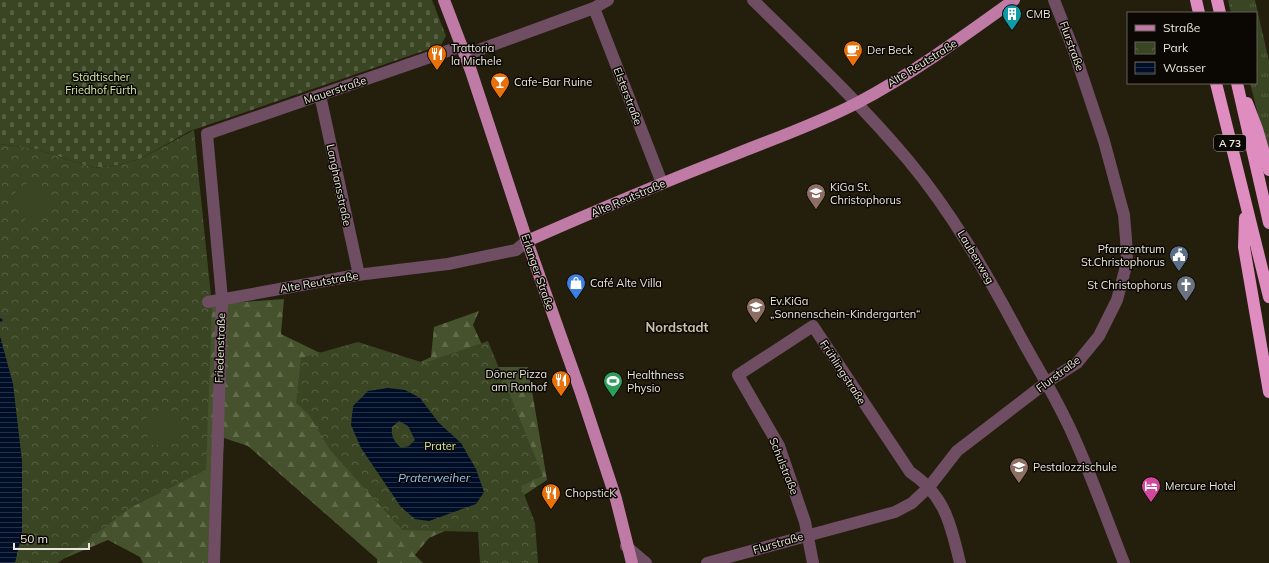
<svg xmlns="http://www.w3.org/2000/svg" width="1269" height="563" font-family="Mulish,sans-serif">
<defs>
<pattern id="grass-tufts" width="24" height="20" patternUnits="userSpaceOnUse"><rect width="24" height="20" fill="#3a4523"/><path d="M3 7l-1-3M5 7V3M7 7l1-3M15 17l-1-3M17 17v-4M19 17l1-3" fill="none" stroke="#576042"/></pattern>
<pattern id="forest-firs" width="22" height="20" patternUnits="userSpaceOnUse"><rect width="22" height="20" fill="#46522d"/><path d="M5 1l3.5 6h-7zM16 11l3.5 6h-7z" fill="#616b4b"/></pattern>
<pattern id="cemetery-stones" width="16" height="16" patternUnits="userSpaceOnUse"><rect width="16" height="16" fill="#3a4523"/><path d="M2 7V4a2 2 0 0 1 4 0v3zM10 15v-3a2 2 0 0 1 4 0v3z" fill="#576042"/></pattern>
<pattern id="park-crowns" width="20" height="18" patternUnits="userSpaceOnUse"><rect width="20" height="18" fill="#3a4523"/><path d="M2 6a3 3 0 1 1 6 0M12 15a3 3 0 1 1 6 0" fill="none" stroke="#576042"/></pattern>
<pattern id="water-rules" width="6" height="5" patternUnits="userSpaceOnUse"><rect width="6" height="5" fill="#000d26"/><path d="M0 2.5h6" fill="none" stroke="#253045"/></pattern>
</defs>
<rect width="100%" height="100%" fill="#241e0d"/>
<polygon fill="url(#grass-tufts)" points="1228,0 1255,0 1269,61 1269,157 1250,83 1256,83 1256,13 1231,13"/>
<polygon fill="url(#forest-firs)" points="0,218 204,305 284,299 281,334 318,352 349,362 399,372 431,357 434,327 479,311 473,325 492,367 528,367 547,480 518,499 429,538 415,555 423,563 377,563 377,559 248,446 224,438 216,563 143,563 140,557 108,540 53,563"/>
<polygon fill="url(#cemetery-stones)" points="0,0 432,0 446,36 441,45 190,131 140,159 118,165 94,168 36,149 0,144"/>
<g fill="url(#park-crowns)">
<polygon points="194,130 212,306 206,470 130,508 58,563 0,563 0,144 36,149 94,168 118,165 140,159"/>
<polygon points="488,341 543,476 521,486 535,523 538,563 480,563 478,532 402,530 330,450 309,415 296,403 301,358 358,342 424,363"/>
</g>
<g fill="#3a4523">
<polygon points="33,178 57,207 32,227 8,199"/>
<polygon points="147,413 178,413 178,444 148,445"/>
</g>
<g fill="url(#water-rules)" fill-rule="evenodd">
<polygon points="0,336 13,384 22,461 22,533 15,563 0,563"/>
<path d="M 388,388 L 405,390 L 420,398 L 439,423 L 461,443 L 476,469 L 484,492 L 476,504 L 429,521 L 415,519 L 401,507 L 361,448 L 351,425 L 353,406 L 368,391 ZM 399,421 L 408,426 L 415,440 L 409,446 L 401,448 C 394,441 391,437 392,427 Z"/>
</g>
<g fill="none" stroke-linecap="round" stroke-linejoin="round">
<polyline stroke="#000d26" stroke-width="3" points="0,320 1,320"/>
<g stroke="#6f4d62" stroke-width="12">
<path d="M 753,0 C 806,52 860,103 908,160 C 953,214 987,274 1020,336 C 1038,369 1058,401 1073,435 C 1092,477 1107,520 1124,563"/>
<polyline points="594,8 662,183"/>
<polyline points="465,55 594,8 608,0"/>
<polyline points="320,95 359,275"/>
<polyline points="208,302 357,275 448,264 516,250 527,241"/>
<polyline points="626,546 646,563"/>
<polyline points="214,563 222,299 207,134 462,46"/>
<polyline points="707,563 895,512 912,503 929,487 957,451 1047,382 1077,363 1099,336 1117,300 1125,270 1127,259 1126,239 1124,215 1104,141 1074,51 1054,0"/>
<path d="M 813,563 L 805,522 L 779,446 L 738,375 L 813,326 L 910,472 C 945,495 951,525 960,563"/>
</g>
<g stroke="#bf7ba5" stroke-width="12">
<polyline points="444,0 471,71 527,241 581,393 616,499 632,563"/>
<path d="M 527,241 C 593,212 659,184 726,158 C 770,140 815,125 857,103 C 912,74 964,36 1014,0"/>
</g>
<g stroke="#df8cc0" stroke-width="12">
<polyline points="1196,0 1199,13"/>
<polyline points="1217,0 1220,13"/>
<polyline points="1216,83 1269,297"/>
<polyline points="1237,83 1269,223"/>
<polyline points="1247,103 1257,129 1269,170"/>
<polyline points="1245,218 1244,247 1269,392"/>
</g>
</g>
<defs>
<g id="building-pin" transform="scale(1)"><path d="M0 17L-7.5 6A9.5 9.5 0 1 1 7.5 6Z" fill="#0f9aa8" stroke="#0b0803"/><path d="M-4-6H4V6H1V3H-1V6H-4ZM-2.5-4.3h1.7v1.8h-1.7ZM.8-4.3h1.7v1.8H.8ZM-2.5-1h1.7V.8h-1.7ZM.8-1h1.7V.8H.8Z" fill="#fff"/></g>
<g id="cafe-pin" transform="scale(1)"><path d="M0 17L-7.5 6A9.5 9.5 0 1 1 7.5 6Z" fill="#e8710a" stroke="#0b0803"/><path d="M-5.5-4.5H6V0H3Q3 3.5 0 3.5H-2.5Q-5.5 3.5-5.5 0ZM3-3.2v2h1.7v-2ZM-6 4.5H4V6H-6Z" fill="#fff"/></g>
<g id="restaurant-pin" transform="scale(1)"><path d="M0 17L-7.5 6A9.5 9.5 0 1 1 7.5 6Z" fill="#e8710a" stroke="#0b0803"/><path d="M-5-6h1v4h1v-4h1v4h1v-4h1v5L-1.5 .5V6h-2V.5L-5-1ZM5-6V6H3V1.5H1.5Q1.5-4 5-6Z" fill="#fff"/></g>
<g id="bar-pin" transform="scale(1)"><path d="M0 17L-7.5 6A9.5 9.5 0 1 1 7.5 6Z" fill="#e8710a" stroke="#0b0803"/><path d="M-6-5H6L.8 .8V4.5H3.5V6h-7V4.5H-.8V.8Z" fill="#fff"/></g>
<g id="school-pin" transform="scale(1)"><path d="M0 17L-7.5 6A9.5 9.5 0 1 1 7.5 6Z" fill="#8d6e63" stroke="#0b0803"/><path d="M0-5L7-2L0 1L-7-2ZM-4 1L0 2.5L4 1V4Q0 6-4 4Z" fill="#fff"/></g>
<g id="civic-pin" transform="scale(1)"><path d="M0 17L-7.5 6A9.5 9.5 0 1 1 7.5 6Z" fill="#5c6f8a" stroke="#0b0803"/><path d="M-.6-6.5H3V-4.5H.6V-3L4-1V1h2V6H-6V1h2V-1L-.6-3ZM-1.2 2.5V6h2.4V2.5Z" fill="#fff"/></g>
<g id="shop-pin" transform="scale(1)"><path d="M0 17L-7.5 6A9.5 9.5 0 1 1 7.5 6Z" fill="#3f7fe0" stroke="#0b0803"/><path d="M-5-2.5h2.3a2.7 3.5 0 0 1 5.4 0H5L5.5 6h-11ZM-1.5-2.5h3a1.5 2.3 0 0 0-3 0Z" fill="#fff"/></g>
<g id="church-pin" transform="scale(1)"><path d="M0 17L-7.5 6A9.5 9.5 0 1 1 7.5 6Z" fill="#6b7280" stroke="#0b0803"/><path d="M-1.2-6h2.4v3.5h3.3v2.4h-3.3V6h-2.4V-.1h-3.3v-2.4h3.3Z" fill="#fff"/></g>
<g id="stadium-pin" transform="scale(1)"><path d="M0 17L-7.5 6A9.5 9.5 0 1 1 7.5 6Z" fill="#2e9e5b" stroke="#0b0803"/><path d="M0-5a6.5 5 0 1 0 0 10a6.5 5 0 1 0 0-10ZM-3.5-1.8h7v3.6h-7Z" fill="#fff"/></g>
<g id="hotel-pin" transform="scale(1)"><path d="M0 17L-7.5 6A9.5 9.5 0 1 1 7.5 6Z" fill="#d1479c" stroke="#0b0803"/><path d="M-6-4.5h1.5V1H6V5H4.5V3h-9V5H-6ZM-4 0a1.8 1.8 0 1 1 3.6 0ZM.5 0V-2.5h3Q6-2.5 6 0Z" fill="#fff"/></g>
</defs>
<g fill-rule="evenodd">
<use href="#building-pin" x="1012" y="14"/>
<use href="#cafe-pin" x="853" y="50"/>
<use href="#restaurant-pin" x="437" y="54"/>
<use href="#bar-pin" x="500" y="82"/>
<use href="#school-pin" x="816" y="193"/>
<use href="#civic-pin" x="1179" y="255"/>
<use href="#shop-pin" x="576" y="283"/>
<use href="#church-pin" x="1186" y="285"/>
<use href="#school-pin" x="756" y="307"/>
<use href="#restaurant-pin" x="561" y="380"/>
<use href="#stadium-pin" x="613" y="381"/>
<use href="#school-pin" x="1019" y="467"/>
<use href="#hotel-pin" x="1151" y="486"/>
<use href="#restaurant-pin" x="551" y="493"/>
</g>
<g text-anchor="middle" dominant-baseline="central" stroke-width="3" stroke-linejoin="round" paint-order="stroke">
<rect fill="#0b0803" stroke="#a8a49c" stroke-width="1" x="1214" y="135" width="32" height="16" rx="3"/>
<g font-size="10" font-weight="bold" fill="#ebe7dd">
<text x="1230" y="143">A 73</text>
</g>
<g font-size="11" fill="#ebe7dd" stroke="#0b0803" text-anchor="start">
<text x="1026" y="14">CMB</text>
<text x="451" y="48">Trattoria<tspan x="451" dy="13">la Michele</tspan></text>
<text x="867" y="50">Der Beck</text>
<text x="514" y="82">Cafe-Bar Ruine</text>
<text x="830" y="187">KiGa St.<tspan x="830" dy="13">Christophorus</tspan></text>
<text x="1165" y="249" text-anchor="end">Pfarrzentrum<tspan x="1165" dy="13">St.Christophorus</tspan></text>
<text x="590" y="283">Café Alte Villa</text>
<text x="1172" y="285" text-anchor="end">St Christophorus</text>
<text x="770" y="301">Ev.KiGa<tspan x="770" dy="13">„Sonnenschein-Kindergarten“</tspan></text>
<text x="547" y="374" text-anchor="end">Döner Pizza<tspan x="547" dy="13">am Ronhof</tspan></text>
<text x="627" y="375">Healthness<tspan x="627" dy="13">Physio</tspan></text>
<text x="1033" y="467">Pestalozzischule</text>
<text x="1165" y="486">Mercure Hotel</text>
<text x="565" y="493">ChopsticK</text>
</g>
<g font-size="11" fill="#ebe7dd" stroke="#0b0803">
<text transform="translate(1072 46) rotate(70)">Flurstraße</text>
<text transform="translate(922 63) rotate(-32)">Alte Reutstraße</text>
<text transform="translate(335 90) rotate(-19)">Mauerstraße</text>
<text transform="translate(628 96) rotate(69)">Elsterstraße</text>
<text transform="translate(339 185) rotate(78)">Langhansstraße</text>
<text transform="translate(628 198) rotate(-23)">Alte Reutstraße</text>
<text transform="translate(976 257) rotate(59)">Laubenweg</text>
<text transform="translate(538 272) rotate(71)">Erlanger Straße</text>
<text transform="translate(319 282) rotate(-10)">Alte Reutstraße</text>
<text transform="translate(220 348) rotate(-88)">Friedenstraße</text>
<text transform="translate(843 372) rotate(57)">Frühlingstraße</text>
<text transform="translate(1058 374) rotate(-37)">Flurstraße</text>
<text transform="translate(784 466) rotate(68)">Schulstraße</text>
<text transform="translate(778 543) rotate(-16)">Flurstraße</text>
</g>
<g font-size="11" fill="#d3e9a7" stroke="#0b0803">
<text x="101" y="77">Städtischer<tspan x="101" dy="13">Friedhof Fürth</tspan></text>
<text x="440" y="446">Prater</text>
</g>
<g font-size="12" font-style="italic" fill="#94c3f7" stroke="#0b0803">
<text x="434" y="477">Praterweiher</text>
</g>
<g font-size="13" font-weight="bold" fill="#c8c0ab" stroke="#0b0803">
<text x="677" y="327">Nordstadt</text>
</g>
</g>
<rect x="1127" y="12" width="130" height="72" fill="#0b0803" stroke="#65615a"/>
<rect x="1135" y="25" width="20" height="6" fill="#bf7ba5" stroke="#65615a"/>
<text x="1163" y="32" font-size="12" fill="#ebe7dd">Straße</text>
<rect x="1135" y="42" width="20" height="12" fill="url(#park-crowns)" stroke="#65615a"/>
<text x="1163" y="52" font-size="12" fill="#ebe7dd">Park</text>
<rect x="1135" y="62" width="20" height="12" fill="url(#water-rules)" stroke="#65615a"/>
<text x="1163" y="72" font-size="12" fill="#ebe7dd">Wasser</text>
<path d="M14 543v6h75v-6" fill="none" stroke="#ebe7dd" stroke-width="2"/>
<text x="20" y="543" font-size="12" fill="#ebe7dd" stroke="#0b0803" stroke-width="3" paint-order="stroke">50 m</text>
</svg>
